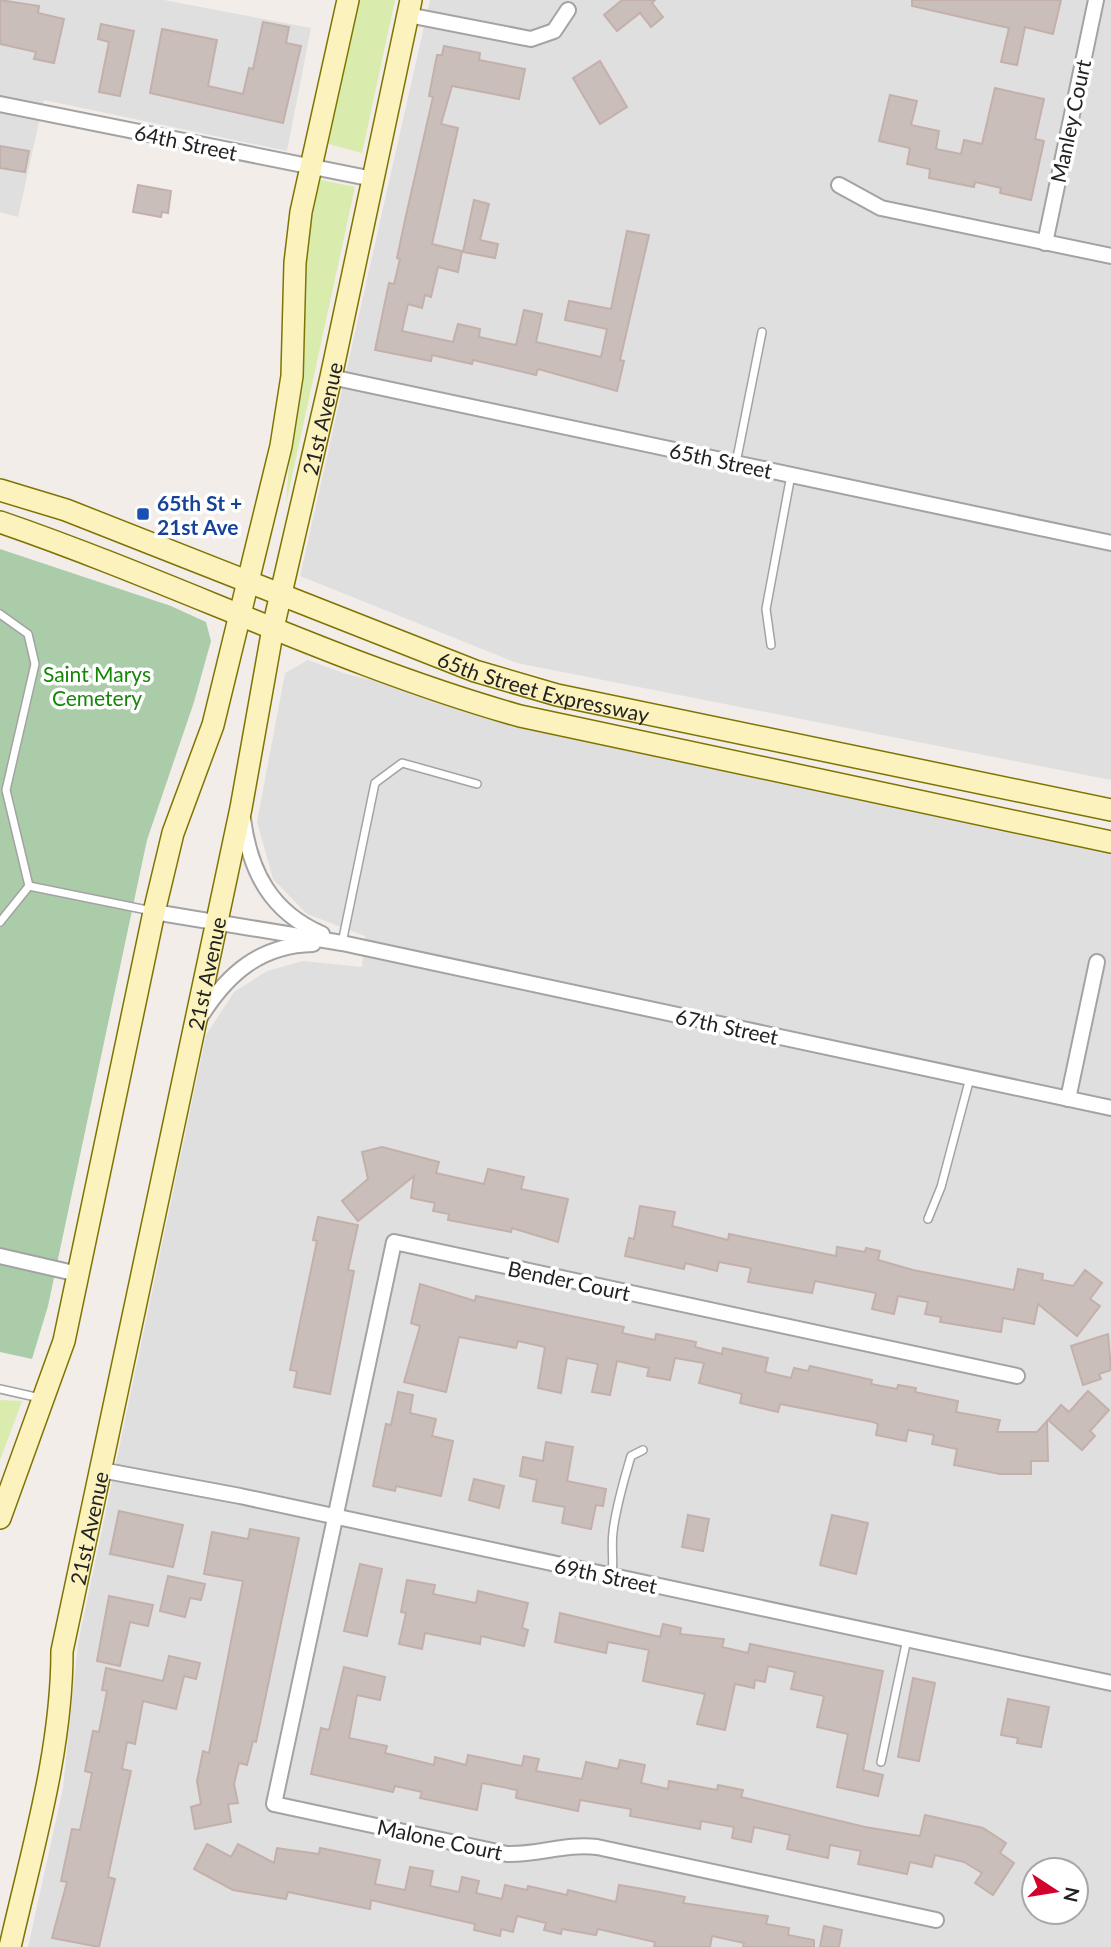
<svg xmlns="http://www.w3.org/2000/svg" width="1111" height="1947" font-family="Lato,sans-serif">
<rect width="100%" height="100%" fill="#f2ede8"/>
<g fill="#e0dfdf" fill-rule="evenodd">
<polygon points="0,0 164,0 311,28 287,151 44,100 18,217 0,212"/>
<polygon points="430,0 1111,0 1111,780 517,663 300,576"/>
<path d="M 308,660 L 346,674 L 1111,849 L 1111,1947 L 28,1947 L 63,1788 L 78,1643 L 206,1035 L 234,992 L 267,971 L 303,961 L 362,967 L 365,936 L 307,914 L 273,879 L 257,822 L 285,673 ZM 1034,1870 L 1076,1870 L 1076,1912 L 1034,1912 Z"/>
</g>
<g fill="#d9ecae">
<polygon points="355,0 395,0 362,153 325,143"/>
<polygon points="316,179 355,187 286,504 304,259"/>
<polygon points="0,1400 22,1401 0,1460"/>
</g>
<polygon fill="#abcca9" points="0,549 171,606 206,622 211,641 194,702 147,840 48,1306 32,1359 0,1352"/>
<g fill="#cabebb" stroke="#c4b0aa" stroke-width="2">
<polygon points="0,0 39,6 38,13 64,19 54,63 34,59 36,52 0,44"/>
<polygon points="622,0 655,0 652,3 663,17 651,27 640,13 617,31 604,15"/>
<polygon points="912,0 1061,0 1053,34 1025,27 1017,65 1001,62 1009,28 912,6"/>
<polygon points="263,22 289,27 286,43 301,46 283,123 150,93 162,29 217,40 208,86 243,94 249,68 253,69"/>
<polygon points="101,24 134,31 120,96 99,92 109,42 98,39"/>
<polygon points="444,46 480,53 479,60 525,69 519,99 452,86 441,124 458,128 432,244 462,251 458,272 438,267 431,297 425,295 422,308 408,304 402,331 453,342 458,324 480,329 479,337 516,345 524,310 542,314 536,342 601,357 607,329 565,320 569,301 611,309 627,231 649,235 620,360 624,361 617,391 538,369 536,375 473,360 472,364 432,355 431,361 375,350 389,283 394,284 400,259 397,258 405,220 433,97 429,96 437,55 442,55"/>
<polygon points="600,61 627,107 600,124 573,78"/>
<polygon points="995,88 1044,99 1035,139 1044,141 1031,200 1000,193 1001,188 975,182 974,187 929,178 930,169 907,164 910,148 879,141 890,95 917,101 911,125 939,131 936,149 961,154 964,140 982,144"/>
<polygon points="0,146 29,151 25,172 0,168"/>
<polygon points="138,185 171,191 168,213 162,212 161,217 133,212"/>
<polygon points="474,200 489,204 480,240 498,244 495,258 463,252"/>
<polygon points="382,1147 439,1162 436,1173 484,1184 488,1169 524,1177 521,1189 568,1199 558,1242 512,1228 511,1232 448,1220 449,1214 433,1211 435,1203 411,1198 414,1176 358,1221 342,1201 368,1179 362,1152"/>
<polygon points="640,1206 675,1212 672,1226 728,1240 729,1234 836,1256 837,1247 865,1252 866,1248 880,1251 878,1260 913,1270 1014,1290 1018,1269 1043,1274 1042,1280 1073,1286 1085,1270 1102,1283 1090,1299 1100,1306 1077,1336 1038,1304 1034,1324 1003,1318 1001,1332 940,1322 941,1317 925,1314 928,1302 898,1296 894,1314 872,1309 876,1293 815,1281 812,1293 748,1282 751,1268 719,1262 717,1271 685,1263 684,1269 625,1256 629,1238 634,1239"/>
<polygon points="318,1217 358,1225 348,1270 354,1271 330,1394 294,1387 297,1371 290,1370 317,1241 313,1240"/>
<polygon points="420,1284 475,1301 476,1296 624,1327 622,1333 655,1340 656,1334 696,1342 695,1347 722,1354 723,1348 768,1358 765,1372 791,1378 794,1368 808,1371 810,1366 872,1380 871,1384 897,1389 898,1385 916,1388 915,1392 958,1401 956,1412 1000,1420 997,1432 1037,1432 1047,1421 1048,1461 1031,1461 1031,1474 1000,1474 954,1465 957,1449 932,1444 934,1435 908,1430 906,1441 876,1435 878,1424 873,1422 780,1404 778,1412 740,1403 742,1394 699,1383 704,1363 675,1358 670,1380 647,1376 649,1368 617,1361 610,1395 592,1392 598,1364 567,1358 561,1393 538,1388 545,1347 518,1341 516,1348 459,1337 446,1392 404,1382 420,1326 411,1323"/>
<polygon points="1108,1334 1111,1370 1099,1374 1101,1379 1083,1385 1071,1346"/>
<polygon points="1088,1391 1109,1410 1090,1431 1095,1436 1082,1450 1048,1420 1061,1405 1069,1412"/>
<polygon points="398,1392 413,1395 410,1413 436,1419 432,1436 453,1441 441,1496 396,1486 395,1491 373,1486 386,1424 391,1425"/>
<polygon points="546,1442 573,1447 567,1481 606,1489 603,1506 596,1505 591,1529 562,1523 565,1507 533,1501 537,1480 520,1476 523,1457 543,1461"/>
<polygon points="474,1479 504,1486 499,1508 469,1500"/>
<polygon points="119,1511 183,1525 173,1567 110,1554"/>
<polygon points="688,1515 709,1519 703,1551 682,1547"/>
<polygon points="832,1515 868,1523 856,1574 820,1565"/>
<polygon points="250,1529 299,1538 256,1742 253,1741 247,1765 239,1763 234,1784 238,1803 228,1804 231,1822 195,1829 191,1807 201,1804 197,1781 203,1751 209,1753 243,1581 204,1574 212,1532 248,1539"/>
<polygon points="360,1564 382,1569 367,1636 344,1631"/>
<polygon points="168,1576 205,1584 201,1600 190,1598 185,1617 160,1611"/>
<polygon points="407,1580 435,1585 433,1594 476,1603 478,1591 528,1603 522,1628 528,1630 524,1646 481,1636 480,1644 425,1633 422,1649 399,1644 406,1613 401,1612"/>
<polygon points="109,1596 153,1605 148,1626 130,1622 120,1666 97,1661"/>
<polygon points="560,1613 660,1637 663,1624 681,1628 680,1634 724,1639 722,1647 748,1653 750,1644 883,1671 863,1770 883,1775 878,1796 837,1787 848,1734 817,1727 824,1696 791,1689 795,1672 768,1666 765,1682 755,1680 754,1688 735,1684 725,1730 697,1724 705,1694 643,1681 649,1650 608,1642 606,1653 555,1642"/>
<polygon points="169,1656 200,1663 196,1679 184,1676 176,1709 143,1701 135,1744 127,1742 122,1769 131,1771 108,1877 115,1879 99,1947 52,1938 67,1882 61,1881 72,1829 80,1830 92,1773 85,1771 93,1731 99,1732 107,1691 102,1690 106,1668 163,1681"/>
<polygon points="344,1667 385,1677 380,1700 357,1695 349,1738 387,1746 385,1753 434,1765 435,1757 466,1765 468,1755 522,1766 524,1756 539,1759 536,1771 582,1779 586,1762 618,1769 620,1760 645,1765 641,1783 668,1789 669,1781 717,1790 718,1785 743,1790 741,1797 865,1827 920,1836 925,1815 983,1828 1006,1843 1000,1853 1014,1863 993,1895 975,1883 982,1873 964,1862 935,1855 932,1867 910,1862 907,1874 858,1864 861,1851 830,1845 828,1858 787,1849 790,1835 754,1827 751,1842 732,1838 734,1827 701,1821 700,1829 630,1816 631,1809 580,1800 578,1811 516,1798 517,1790 482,1783 477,1810 420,1798 422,1792 395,1786 393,1792 311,1774 321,1728 329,1730"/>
<polygon points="913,1678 935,1683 919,1761 898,1757"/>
<polygon points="1008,1699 1049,1707 1041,1747 1017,1743 1018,1738 1001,1735"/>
<polygon points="207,1844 231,1857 238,1844 274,1863 277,1848 319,1854 320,1848 380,1860 375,1884 405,1890 410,1867 433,1871 430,1886 459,1892 462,1877 479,1881 476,1893 502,1899 505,1885 527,1890 528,1886 567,1895 568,1890 616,1902 619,1885 660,1892 685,1897 683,1903 768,1916 766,1924 789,1928 788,1935 814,1940 814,1947 743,1947 744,1943 712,1936 710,1947 654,1947 655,1942 598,1929 596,1935 562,1929 561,1934 544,1930 546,1923 517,1916 513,1932 501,1929 500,1936 474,1930 475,1924 371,1900 370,1909 288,1892 286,1899 233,1890 194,1869"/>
<polygon points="824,1926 842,1930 839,1947 820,1947"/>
</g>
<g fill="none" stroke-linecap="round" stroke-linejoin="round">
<g stroke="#a3a3a3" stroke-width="10">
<g id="lane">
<polyline points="736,463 762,332"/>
<polyline points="0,614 28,634 35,664 6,790 29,886 0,922"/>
<polyline points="771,645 766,609 791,475"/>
<polyline points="29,886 152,911"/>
<polyline points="342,943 375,783 402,763 477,784"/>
<polyline points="928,1219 941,1187 970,1078"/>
<polyline points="0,1389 40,1398"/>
<path d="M 612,1575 C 614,1560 611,1547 613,1532 C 616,1506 624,1480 631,1456 L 643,1450"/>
<polyline points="881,1762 907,1639"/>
</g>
</g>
<g stroke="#a3a3a3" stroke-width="18">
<g id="street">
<polyline points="408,15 531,39 554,31 568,10"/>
<polyline points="0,104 373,179"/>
<polyline points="839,185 881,208 1111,256"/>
<polyline points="1045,243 1096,0"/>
<polyline points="331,377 1111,543"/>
<path d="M 243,819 C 250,872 271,912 322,934"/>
<polyline points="154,912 342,943 1111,1108"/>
<path d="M 201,1016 C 228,973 261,945 313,944"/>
<polyline points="1068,1099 1097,962"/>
<polyline points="0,1256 78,1274"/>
<polyline points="101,1470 240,1496 1111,1683"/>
<path d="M 936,1920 L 597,1847 C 566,1843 538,1855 507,1854 L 274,1804 L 394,1242 L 1017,1376"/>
</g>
</g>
<g stroke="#7f7402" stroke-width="24">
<g id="secondary">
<path id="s1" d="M 0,490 L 66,510 L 475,671 L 557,695 L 1111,810"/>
<path d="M 0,522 C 175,582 342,666 520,716 L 1111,842"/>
<polyline points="0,1518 64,1341 154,912 173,833 213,725 281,446 292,376 295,263 301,212 348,0"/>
<path id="s2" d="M 10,1947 C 32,1850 62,1751 62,1651 L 241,808 L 273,628 L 331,377 L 411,0"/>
</g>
</g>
<use href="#lane" stroke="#fff" stroke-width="7"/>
<use href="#street" stroke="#fff" stroke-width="14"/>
<use href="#secondary" stroke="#fbf2bd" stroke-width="21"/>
</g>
<rect fill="#1a4fb4" stroke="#fff" stroke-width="2.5" x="136" y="507" width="14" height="14" rx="3.5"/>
<g text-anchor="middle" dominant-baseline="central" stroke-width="7" stroke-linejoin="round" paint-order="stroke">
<g font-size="21" fill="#222" stroke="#fff">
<text transform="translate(1070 121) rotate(-78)">Manley Court</text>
<text transform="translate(186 142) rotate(12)">64th Street</text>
<text stroke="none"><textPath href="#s2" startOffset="1561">21st Avenue</textPath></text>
<text transform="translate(721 460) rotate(12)">65th Street</text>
<text stroke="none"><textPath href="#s1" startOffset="579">65th Street Expressway</textPath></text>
<text stroke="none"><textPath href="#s2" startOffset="994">21st Avenue</textPath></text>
<text transform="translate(727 1026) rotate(12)">67th Street</text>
<text transform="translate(569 1280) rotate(12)">Bender Court</text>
<text stroke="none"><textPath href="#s2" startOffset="427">21st Avenue</textPath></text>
<text transform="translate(606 1575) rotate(12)">69th Street</text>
<text transform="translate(440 1839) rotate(12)">Malone Court</text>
</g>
<g font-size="21" font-weight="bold" fill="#164399" stroke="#fff" text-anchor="start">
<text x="157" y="502">65th St +<tspan x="157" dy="24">21st Ave</tspan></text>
</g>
<g font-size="21" fill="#188609" stroke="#fff">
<text x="97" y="673">Saint Marys<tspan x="97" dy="24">Cemetery</tspan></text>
</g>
</g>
<g transform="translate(1055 1891) rotate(102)"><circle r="33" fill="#ffffff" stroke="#a7a7a7" stroke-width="2"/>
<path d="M0-5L12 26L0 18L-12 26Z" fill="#d3002b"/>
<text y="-10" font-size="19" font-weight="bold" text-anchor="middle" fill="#222222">N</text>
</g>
</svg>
